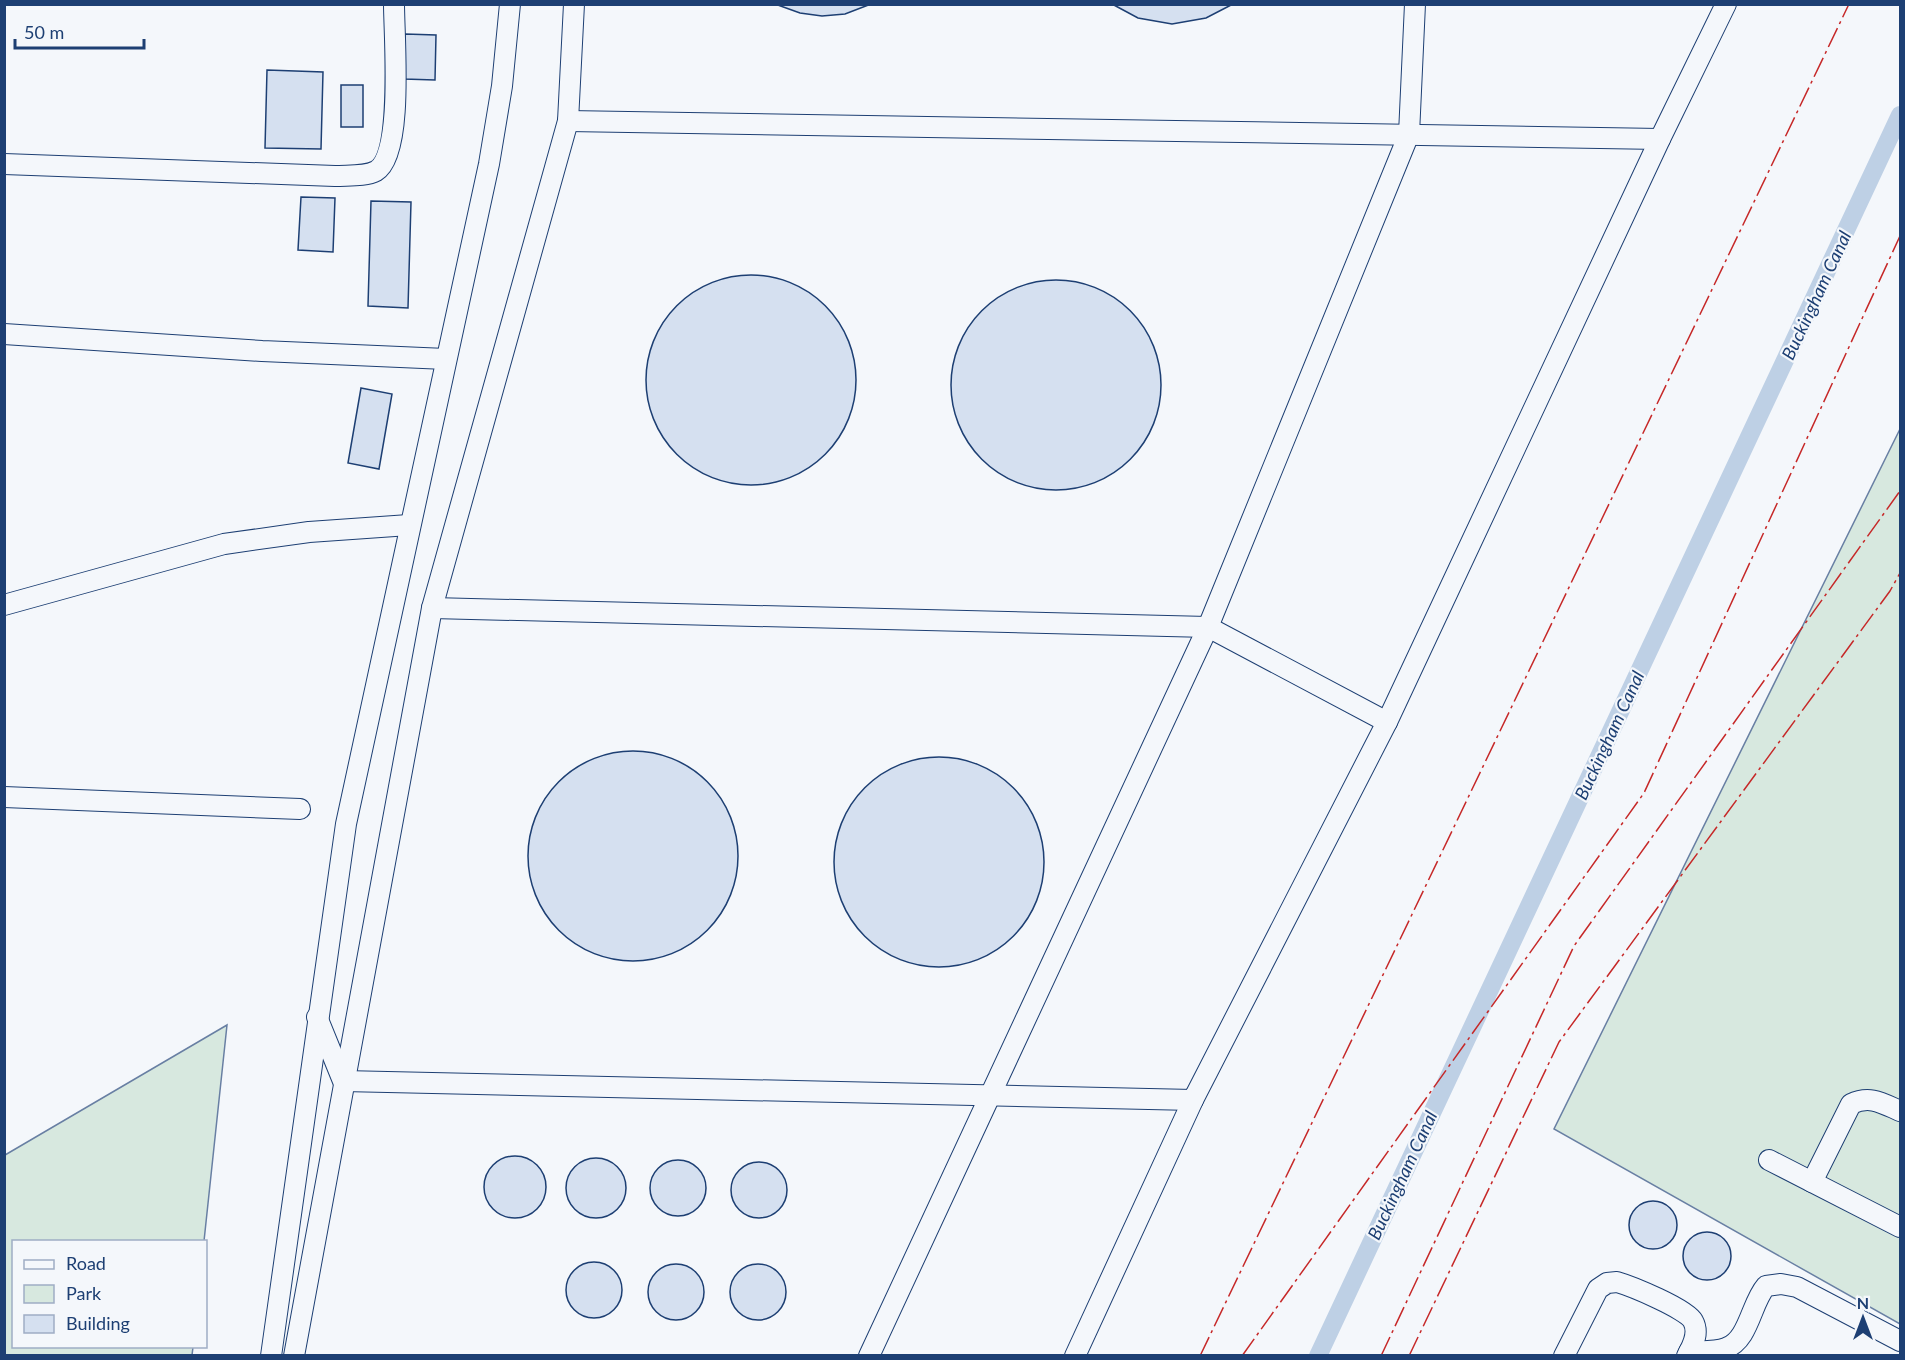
<svg xmlns="http://www.w3.org/2000/svg" width="1905" height="1360" font-family="Lato,sans-serif">
<rect width="100%" height="100%" fill="#f4f7fb"/>
<g fill="#d7e8df" stroke="#687fa3" stroke-width="1.5">
<polygon points="1900,429 1900,1324 1554,1129"/>
<polygon points="227,1025 204,1241 14,1242 14,1346 193,1347 192,1355 5,1355 5,1155"/>
</g>
<g fill="none" stroke-linecap="round" stroke-linejoin="round">
<polyline stroke="#bed0e5" stroke-width="18" points="1318,1356 1900,115"/>
</g>
<g fill="#d5e0f0" stroke="#1d3f73" stroke-width="1.5">
<polygon points="775,4 871,4 845,14 822,16 800,13"/>
<polygon points="1112,4 1233,4 1206,18 1172,24 1138,18"/>
<polygon points="405,34 436,35 435,80 404,79"/>
<polygon points="267,70 323,72 321,149 265,148"/>
<rect x="341" y="85" width="22" height="42"/>
<polygon points="301,197 335,198 333,252 298,250"/>
<polygon points="371,201 411,202 408,308 368,306"/>
<circle cx="751" cy="380" r="105"/>
<circle cx="1056" cy="385" r="105"/>
<polygon points="361,388 392,394 379,469 348,463"/>
<circle cx="633" cy="856" r="105"/>
<circle cx="939" cy="862" r="105"/>
<circle cx="515" cy="1187" r="31"/>
<circle cx="596" cy="1188" r="30"/>
<circle cx="678" cy="1188" r="28"/>
<circle cx="759" cy="1190" r="28"/>
<circle cx="1653" cy="1225" r="24"/>
<circle cx="1707" cy="1256" r="24"/>
<circle cx="594" cy="1290" r="28"/>
<circle cx="676" cy="1292" r="28"/>
<circle cx="758" cy="1292" r="28"/>
</g>
<g fill="none" stroke-linecap="round" stroke-linejoin="round">
<g stroke="#1d3f73" stroke-width="22">
<g id="minor">
<polyline points="568,121 1660,139"/>
<path d="M 4,164 L 335,176 C 347,175 365,177 376,171 C 404,155 394,37 394,4"/>
<polyline points="4,334 262,351 446,359"/>
<polyline points="4,605 224,544 309,532 409,525"/>
<polyline points="432,608 1208,627 1387,722"/>
<polyline points="4,797 300,809"/>
<polyline points="317,1017 343,1081 1193,1100 1387,722 1660,139 1726,4"/>
<polyline points="1769,1160 1900,1227"/>
<path d="M 1812,1182 L 1851,1104 C 1870,1095 1882,1103 1900,1111"/>
<polyline points="271,1356 346,824 489,164 502,86 510,4"/>
<polyline points="294,1356 432,608 568,121 574,4"/>
<polyline points="869,1356 1208,627 1409,134 1415,4"/>
<polyline points="1075,1356 1193,1100"/>
<path d="M 1564,1356 L 1598,1289 L 1607,1283 L 1617,1282 C 1631,1286 1687,1309 1693,1321 C 1699,1332 1694,1343 1689,1352"/>
<path d="M 1687,1356 L 1689,1352 C 1700,1351 1716,1352 1726,1348 C 1749,1340 1751,1303 1766,1286 L 1781,1284 L 1797,1287 L 1900,1341"/>
</g>
</g>
<use href="#minor" stroke="#f4f7fb" stroke-width="20"/>
<g stroke="#c62828" stroke-width="1.5" stroke-dasharray="21 4.5 3 4.5" stroke-linecap="butt">
<polyline points="1200,1356 1849,4"/>
<polyline points="1242,1356 1644,793 1900,236"/>
<polyline points="1381,1356 1574,946 1900,491"/>
<polyline points="1409,1356 1559,1042 1890,591 1900,573"/>
</g>
</g>
<g text-anchor="middle" dominant-baseline="central" stroke-width="4.5" stroke-linejoin="round" paint-order="stroke">
<g font-size="18" font-style="italic" fill="#1d3f73" stroke="#f4f7fb">
<text transform="translate(1816 295) rotate(-65)">Buckingham Canal</text>
<text transform="translate(1609 735) rotate(-65)">Buckingham Canal</text>
<text transform="translate(1402 1175) rotate(-65)">Buckingham Canal</text>
</g>
</g>
<rect width="1905" height="1360" fill="none" stroke="#1d3f73" stroke-width="12"/>
<rect x="12" y="1240" width="195" height="108" fill="#f4f7fb" stroke="#9eadc5" stroke-width="1.5"/>
<rect x="24" y="1260" width="30" height="9" fill="#f4f7fb" stroke="#9eadc5" stroke-width="1.5"/>
<text x="66" y="1270" font-size="18" fill="#1d3f73">Road</text>
<rect x="24" y="1285" width="30" height="18" fill="#d7e8df" stroke="#9eadc5" stroke-width="1.5"/>
<text x="66" y="1300" font-size="18" fill="#1d3f73">Park</text>
<rect x="24" y="1315" width="30" height="18" fill="#d5e0f0" stroke="#9eadc5" stroke-width="1.5"/>
<text x="66" y="1330" font-size="18" fill="#1d3f73">Building</text>
<g transform="translate(1863 1318)" stroke="#f4f7fb" stroke-width="4.5" paint-order="stroke">
<path d="M0-4.5L10 22L0 15L-10 22Z" fill="#1d3f73"/>
<text y="-9" font-size="16" font-weight="bold" text-anchor="middle" fill="#1d3f73">N</text>
</g>
<path d="M15 39v9h129v-9" fill="none" stroke="#1d3f73" stroke-width="3"/>
<text x="24" y="39" font-size="18" fill="#1d3f73" stroke="#f4f7fb" stroke-width="4.5" paint-order="stroke">50 m</text>
</svg>
